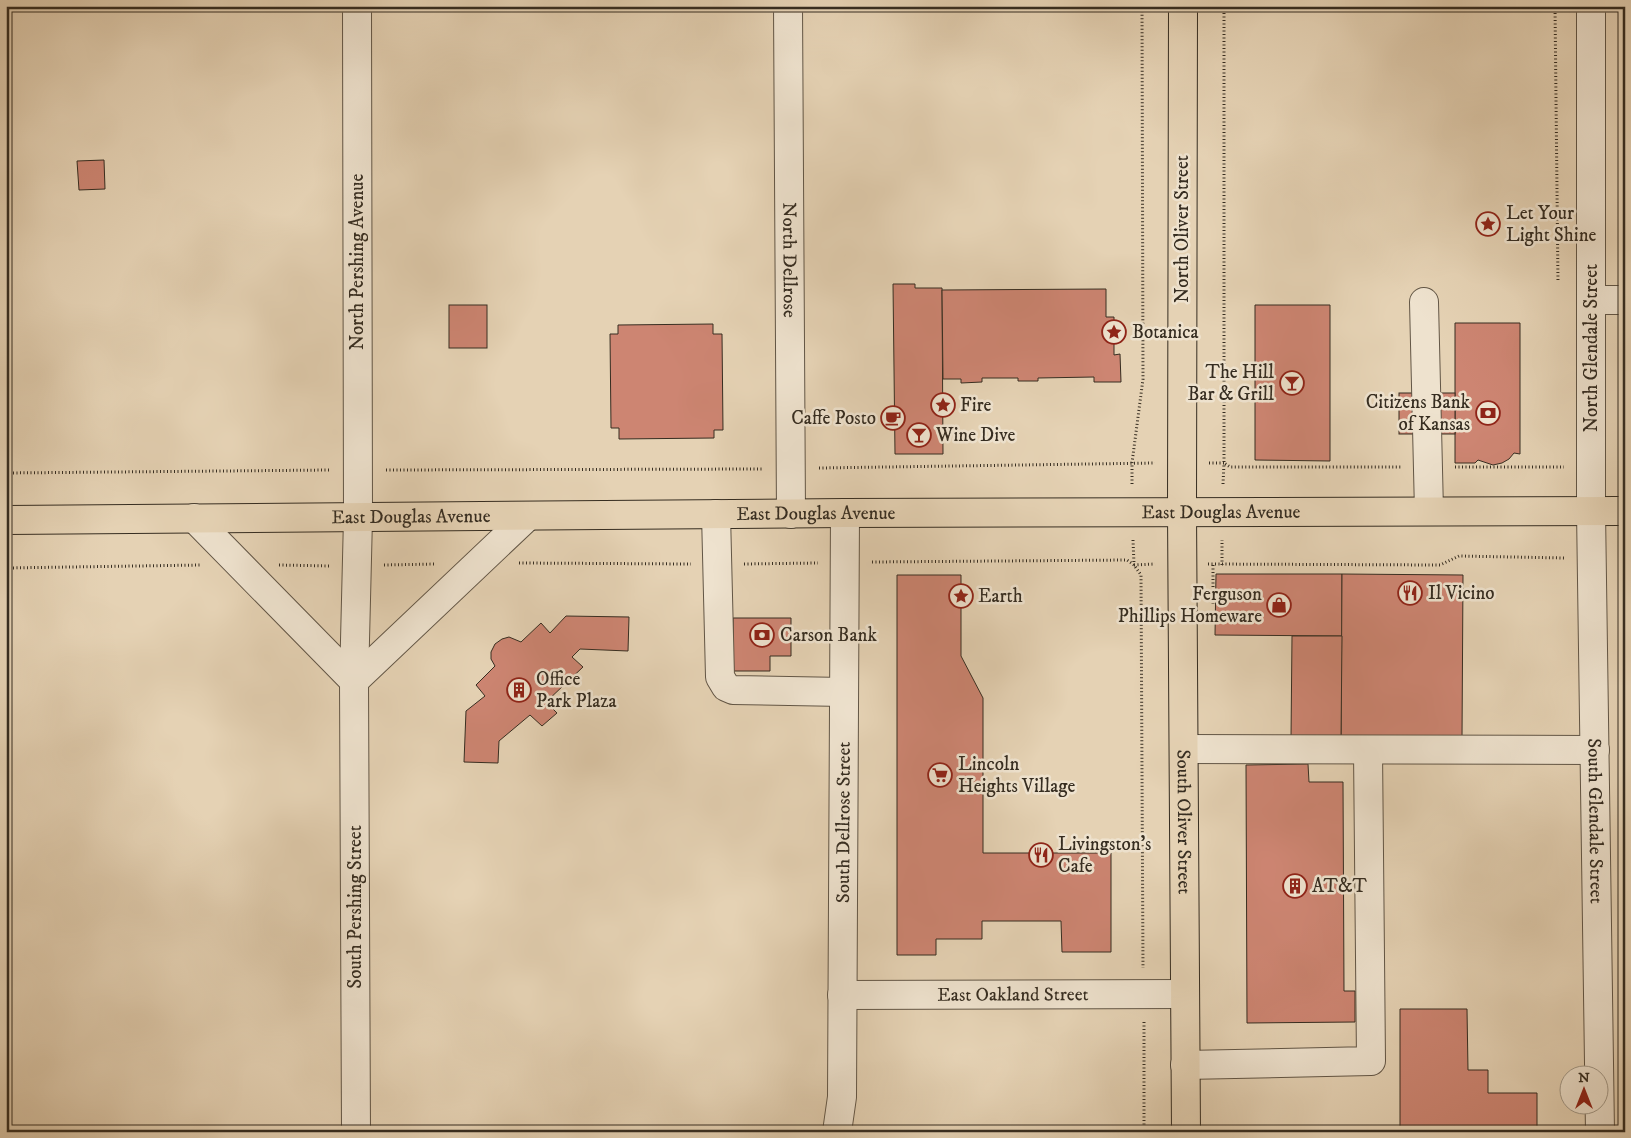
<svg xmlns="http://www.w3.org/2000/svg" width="1631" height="1138" font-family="'IM FELL DW Pica',serif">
<rect width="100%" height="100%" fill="#e5d2b4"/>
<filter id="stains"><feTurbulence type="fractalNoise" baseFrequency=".004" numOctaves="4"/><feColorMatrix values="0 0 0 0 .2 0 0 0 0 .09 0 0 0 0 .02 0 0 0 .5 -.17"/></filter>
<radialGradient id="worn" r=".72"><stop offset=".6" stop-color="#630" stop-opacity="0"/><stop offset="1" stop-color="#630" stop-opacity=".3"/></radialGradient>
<g fill="#cd8572" stroke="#362d21">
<rect x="985" y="6" width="23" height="5"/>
<polygon points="104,160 105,189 79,190 77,161"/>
<polygon points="893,284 915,284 915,288 942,288 943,454 895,454"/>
<polygon points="1106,289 1106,317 1114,317 1114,355 1120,354 1121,382 1094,382 1094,377 1038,378 1038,381 1018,381 1018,378 982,378 982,382 961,383 961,379 943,379 942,290"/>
<rect x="449" y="305" width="38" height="43"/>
<polygon points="1255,305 1330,305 1330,461 1255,460"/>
<polygon points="1455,323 1520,323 1520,454 1514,453 1509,459 1502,463 1493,465 1478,460 1475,463 1455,463"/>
<polygon points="713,324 713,334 722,334 723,430 714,430 714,438 619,439 619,428 611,428 610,334 618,334 618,325"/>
<rect x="1399" y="393" width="56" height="41"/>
<polygon points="1216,574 1342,574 1342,636 1215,635"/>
<polygon points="1342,574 1463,575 1462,738 1341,738"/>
<polygon points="897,575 961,575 961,656 983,698 983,853 1111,853 1111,952 1062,952 1061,921 982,921 982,939 936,939 936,955 897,955"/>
<polygon points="566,616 629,617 628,651 580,649 572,657 583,667 546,702 557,713 542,726 530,715 499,741 498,763 464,762 466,711 485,696 476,685 495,666 491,659 491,652 495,644 502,639 509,637 521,642 541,623 550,633"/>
<polygon points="733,618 791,618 791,656 770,656 770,671 733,671"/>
<polygon points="1292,636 1342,636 1341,738 1291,738"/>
<polygon points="1308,764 1309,782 1343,782 1344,991 1355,991 1355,1022 1247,1023 1246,765"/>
<polygon points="1400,1009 1467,1009 1468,1070 1488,1070 1488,1093 1537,1093 1537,1132 1400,1132"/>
</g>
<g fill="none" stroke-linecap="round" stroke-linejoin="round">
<g stroke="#625646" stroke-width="30">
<g id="minor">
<path id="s1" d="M 788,6 L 791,514"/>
<path id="s2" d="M 1591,6 L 1591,511 L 1600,1132"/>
<polyline points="1591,300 1625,300"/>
<polyline points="1424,302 1429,511"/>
<polyline points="716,514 720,677 726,687 733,690 844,692"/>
<polyline points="194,518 354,681 527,517"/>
<polyline points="1184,749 1595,750"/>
<path id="s3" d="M 842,995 L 1185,994"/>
<polyline points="1185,1065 1371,1061 1368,750"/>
<polyline points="356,1132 354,681 358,518 357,6"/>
<path id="s4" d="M 837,1132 L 842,1097 L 845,513"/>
</g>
</g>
<g stroke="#362d21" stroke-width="30">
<g id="major">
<path id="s5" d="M 1183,6 L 1182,512 L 1186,1132"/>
<path id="s6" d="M 6,520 L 845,513 L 1625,511"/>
</g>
</g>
<g stroke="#362d21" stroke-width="3" stroke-dasharray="1 2.5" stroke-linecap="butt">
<polyline points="1224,6 1224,463 1230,467 1402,467"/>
<polyline points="1555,6 1558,282"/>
<polyline points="1209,463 1224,463 1223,484"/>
<polyline points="1455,467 1564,467"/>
<polyline points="819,468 1155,463"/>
<polyline points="386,470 763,469"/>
<polyline points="6,473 330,470"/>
<polyline points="1132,484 1132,463 1143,379 1142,6"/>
<polyline points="1133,540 1134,564"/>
<polyline points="1619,558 1623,558 1624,667"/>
<polyline points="872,562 1127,560 1134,565 1141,575 1143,968"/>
<polyline points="519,563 691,564"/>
<polyline points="744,564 818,563"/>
<polyline points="1208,564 1440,565 1459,556 1565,558"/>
<polyline points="279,565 331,566"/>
<polyline points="384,565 436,564"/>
<polyline points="1134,565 1155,564"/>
<polyline points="1213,565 1213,604"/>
<polyline points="1222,565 1222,540"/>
<polyline points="6,568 201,565"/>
<polyline points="1144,1022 1144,1132"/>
</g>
<use href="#minor" stroke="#eee2ce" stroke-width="28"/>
<use href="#major" stroke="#e5d2b4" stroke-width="28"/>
</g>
<defs>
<g id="sight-ring" transform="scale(1.25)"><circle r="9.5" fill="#eee2ce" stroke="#8f2418" stroke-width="1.5"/><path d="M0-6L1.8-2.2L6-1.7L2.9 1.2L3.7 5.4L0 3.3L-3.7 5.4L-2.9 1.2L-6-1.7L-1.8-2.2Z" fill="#8f2418"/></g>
<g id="bar-ring" transform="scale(1.25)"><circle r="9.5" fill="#eee2ce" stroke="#8f2418" stroke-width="1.5"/><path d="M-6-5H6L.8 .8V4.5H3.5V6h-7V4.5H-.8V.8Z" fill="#8f2418"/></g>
<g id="bank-ring" transform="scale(1.25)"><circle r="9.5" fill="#eee2ce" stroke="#8f2418" stroke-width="1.5"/><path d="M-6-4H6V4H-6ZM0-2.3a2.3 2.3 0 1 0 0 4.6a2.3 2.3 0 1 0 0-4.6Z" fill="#8f2418"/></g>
<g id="cafe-ring" transform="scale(1.25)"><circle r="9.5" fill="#eee2ce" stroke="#8f2418" stroke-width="1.5"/><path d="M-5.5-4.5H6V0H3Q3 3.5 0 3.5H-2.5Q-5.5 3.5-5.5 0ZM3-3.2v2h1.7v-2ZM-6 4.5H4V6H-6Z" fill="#8f2418"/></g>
<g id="restaurant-ring" transform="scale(1.25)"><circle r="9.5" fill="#eee2ce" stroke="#8f2418" stroke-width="1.5"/><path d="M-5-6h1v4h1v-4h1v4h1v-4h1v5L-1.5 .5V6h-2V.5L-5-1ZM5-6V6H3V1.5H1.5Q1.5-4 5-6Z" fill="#8f2418"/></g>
<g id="shop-ring" transform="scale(1.25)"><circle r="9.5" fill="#eee2ce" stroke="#8f2418" stroke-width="1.5"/><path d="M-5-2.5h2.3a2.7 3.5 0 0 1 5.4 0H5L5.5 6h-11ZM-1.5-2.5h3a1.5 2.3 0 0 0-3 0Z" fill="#8f2418"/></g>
<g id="building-ring" transform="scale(1.25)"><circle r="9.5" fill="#eee2ce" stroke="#8f2418" stroke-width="1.5"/><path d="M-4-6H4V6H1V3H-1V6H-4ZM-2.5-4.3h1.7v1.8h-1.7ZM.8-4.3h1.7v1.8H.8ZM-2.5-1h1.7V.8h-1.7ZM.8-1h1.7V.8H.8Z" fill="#8f2418"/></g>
<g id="supermarket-ring" transform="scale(1.25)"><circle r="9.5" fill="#eee2ce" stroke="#8f2418" stroke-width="1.5"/><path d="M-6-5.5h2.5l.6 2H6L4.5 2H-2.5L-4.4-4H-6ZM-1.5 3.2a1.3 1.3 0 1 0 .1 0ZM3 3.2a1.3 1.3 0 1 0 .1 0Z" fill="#8f2418"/></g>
</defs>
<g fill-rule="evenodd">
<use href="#sight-ring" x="1488" y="224"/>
<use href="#sight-ring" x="1114" y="332"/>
<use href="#bar-ring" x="1292" y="383"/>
<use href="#sight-ring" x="943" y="405"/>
<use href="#bank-ring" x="1488" y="413"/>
<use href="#cafe-ring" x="893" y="418"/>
<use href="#bar-ring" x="919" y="435"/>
<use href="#restaurant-ring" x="1410" y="593"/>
<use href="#sight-ring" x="961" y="596"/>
<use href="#shop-ring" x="1279" y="605"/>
<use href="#bank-ring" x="762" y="635"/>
<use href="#building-ring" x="519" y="690"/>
<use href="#supermarket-ring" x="940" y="775"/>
<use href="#restaurant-ring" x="1041" y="855"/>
<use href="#building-ring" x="1295" y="886"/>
</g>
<g text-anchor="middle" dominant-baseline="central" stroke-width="5" stroke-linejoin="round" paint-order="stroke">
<g font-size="19" fill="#362d21" stroke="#eee2ce" text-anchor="start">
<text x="1506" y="213">Let Your<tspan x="1506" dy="22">Light Shine</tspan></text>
<text x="1132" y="332">Botanica</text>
<text x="1274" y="372" text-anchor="end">The Hill<tspan x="1274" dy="22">Bar &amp; Grill</tspan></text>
<text x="1470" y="402" text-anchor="end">Citizens Bank<tspan x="1470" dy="22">of Kansas</tspan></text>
<text x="960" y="405">Fire</text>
<text x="876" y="418" text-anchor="end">Caffe Posto</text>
<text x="936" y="435">Wine Dive</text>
<text x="1428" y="593">Il Vicino</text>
<text x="1262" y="594" text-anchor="end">Ferguson<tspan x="1262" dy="22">Phillips Homeware</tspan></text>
<text x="978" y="596">Earth</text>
<text x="780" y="635">Carson Bank</text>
<text x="536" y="679">Office<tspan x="536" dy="22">Park Plaza</tspan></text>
<text x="958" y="764">Lincoln<tspan x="958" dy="22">Heights Village</tspan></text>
<text x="1058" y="844">Livingston's<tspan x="1058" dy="22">Cafe</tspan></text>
<text x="1312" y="886">AT&amp;T</text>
</g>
<g font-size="19" fill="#362d21" stroke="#eee2ce">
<text transform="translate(1182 229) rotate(-90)">North Oliver Street</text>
<text stroke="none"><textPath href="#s1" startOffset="254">North Dellrose</textPath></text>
<text transform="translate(357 262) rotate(-90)">North Pershing Avenue</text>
<text transform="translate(1591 348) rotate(-90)">North Glendale Street</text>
<text stroke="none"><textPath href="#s6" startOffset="1215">East Douglas Avenue</textPath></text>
<text stroke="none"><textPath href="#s6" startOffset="810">East Douglas Avenue</textPath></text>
<text stroke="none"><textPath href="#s6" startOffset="405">East Douglas Avenue</textPath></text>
<text stroke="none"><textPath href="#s2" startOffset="815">South Glendale Street</textPath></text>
<text stroke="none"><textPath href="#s5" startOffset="816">South Oliver Street</textPath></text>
<text stroke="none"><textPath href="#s4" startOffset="310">South Dellrose Street</textPath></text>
<text transform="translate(355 907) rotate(-90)">South Pershing Street</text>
<text stroke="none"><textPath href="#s3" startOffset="171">East Oakland Street</textPath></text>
</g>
</g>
<rect width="1631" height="1138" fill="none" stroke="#e5d2b4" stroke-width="25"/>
<rect x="8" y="8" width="1616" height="1123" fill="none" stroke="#362d21" stroke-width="2.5"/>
<rect x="12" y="12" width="1606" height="1113" fill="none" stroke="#362d21"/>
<g transform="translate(1584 1090)"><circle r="24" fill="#eee2ce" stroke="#a49a89"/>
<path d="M0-4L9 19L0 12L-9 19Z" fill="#8f2418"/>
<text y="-8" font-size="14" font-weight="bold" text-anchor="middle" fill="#362d21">N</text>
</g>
<rect width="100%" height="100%" filter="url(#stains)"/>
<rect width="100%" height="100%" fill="url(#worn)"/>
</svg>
